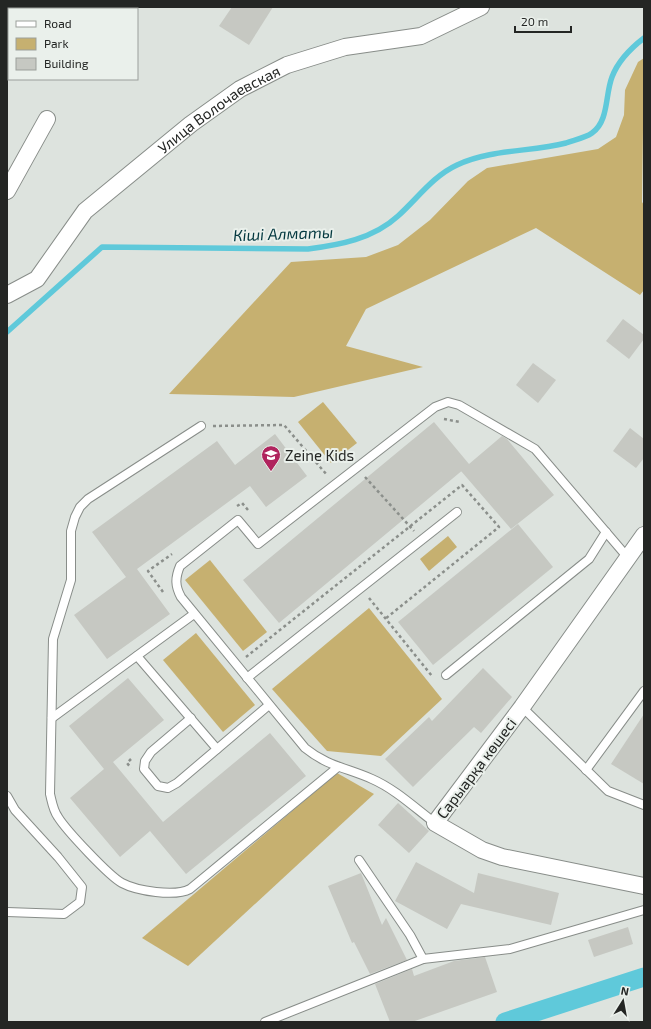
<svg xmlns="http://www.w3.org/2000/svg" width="651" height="1029" font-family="'Exo 2',sans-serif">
<rect width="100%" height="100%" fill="#dde3de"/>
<g fill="#c6b070">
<polygon points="644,58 642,202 644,205 644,290 640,295 536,228 366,309 346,346 423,367 294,397 169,394 291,262 366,257 398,245 430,220 468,181 487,168 598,149 616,137 624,115 625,90 638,62"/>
<polygon points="323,402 357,443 331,463 298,422"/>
<polygon points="448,536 457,547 429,571 420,559"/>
<polygon points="210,560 267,632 243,651 185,580"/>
<polygon points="369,608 442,699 381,756 327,751 272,689"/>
<polygon points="196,633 255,705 223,732 163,660"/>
<polygon points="337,773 374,794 188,966 142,938"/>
</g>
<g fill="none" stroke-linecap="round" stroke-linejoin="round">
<path stroke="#5fc9da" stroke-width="5.5" d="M 7,332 L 102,247 L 308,249 C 339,245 373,239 398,216 C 417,199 433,176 457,165 C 491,149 531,152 566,143 C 574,140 585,138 592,133 C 609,121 605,95 612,77 C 618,61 631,48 644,38"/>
<polyline stroke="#5fc9da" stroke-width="19" points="505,1022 644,977"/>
</g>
<g fill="#c6c8c2">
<polygon points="232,7 273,7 249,45 219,26"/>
<polygon points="623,319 644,335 644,339 629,359 606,341"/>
<polygon points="533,363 556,380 538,403 516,385"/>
<polygon points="434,422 469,464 502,436 507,439 554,495 511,529 461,471 464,469 279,623 243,580"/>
<polygon points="630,428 644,439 644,458 636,468 613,451"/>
<polygon points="275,434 307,476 266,507 250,486 137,569 170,614 107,659 74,615 126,577 92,532 217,441 235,465"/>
<polygon points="518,524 553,567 433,665 398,622"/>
<polygon points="483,668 512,697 481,733 474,727 413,787 385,759 429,717 432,721"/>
<polygon points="128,678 164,720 113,762 163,822 270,733 306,776 186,874 150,831 120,857 70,798 104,769 69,726"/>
<polygon points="644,714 644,784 611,764"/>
<polygon points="398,803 429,831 409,853 378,825"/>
<polygon points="416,862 474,893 478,873 559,893 551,925 461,904 447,929 395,901"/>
<polygon points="361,873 382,925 386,918 407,960 370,974 354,942 352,943 328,886"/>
<polygon points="628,927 633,944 594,957 588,940"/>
<polygon points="485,957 497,992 412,1022 390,1022 375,984 412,969 414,976 454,961"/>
</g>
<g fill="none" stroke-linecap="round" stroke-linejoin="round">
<g stroke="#888d89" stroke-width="10">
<g id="service">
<path d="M 201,426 L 88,499 L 80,507 L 75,517 L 71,531 L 71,580 L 53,639 L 50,794 C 52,802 53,810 58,817 C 66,830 109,876 122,883 C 137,891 175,897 190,889 L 338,767"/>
<polyline points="137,656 217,749"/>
<polyline points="446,675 589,559 606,532"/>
<polyline points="247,678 457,512"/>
<polyline points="522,707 608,791 644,805"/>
<polyline points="52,718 194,614"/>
<polyline points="191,718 151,752 145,761 144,769 158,786 168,788 177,783 269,705"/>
<polyline points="586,770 644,691"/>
<polyline points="7,796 15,810 58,857 82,887 80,902 64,914 7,912"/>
<path d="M 435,823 C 415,808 395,789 372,779 C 347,768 327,766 305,748 L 181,597 C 175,586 175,578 180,566 L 238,520 L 258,544 L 435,407 L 448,402 L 459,405 L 535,449 L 629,559"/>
<polyline points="359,860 410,935 423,959 510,949 644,910"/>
<polyline points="265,1022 423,959"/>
</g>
</g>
<g stroke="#888d89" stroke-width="18">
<g id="minor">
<polyline points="7,191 47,119"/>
<path id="s1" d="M 7,295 L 37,279 L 85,211 L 191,124 L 240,89 L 287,65 L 345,47 L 421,36 L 481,7"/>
<polyline points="644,535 522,707 435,823 482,850 502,857 644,886"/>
</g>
</g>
<g stroke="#8b8f8b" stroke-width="2.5" stroke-dasharray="3 3" stroke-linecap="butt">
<polyline points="444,419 460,422"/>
<polyline points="213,426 284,425 327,475"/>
<polyline points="365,477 414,531"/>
<polyline points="237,506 242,503 248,510"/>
<polyline points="163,592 148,571 172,554"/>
<polyline points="369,598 432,676"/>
<polyline points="246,657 462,485 499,527 385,619"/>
<polyline points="131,759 127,763 131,768"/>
</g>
<use href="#service" stroke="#fff" stroke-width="8"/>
<use href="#minor" stroke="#fff" stroke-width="16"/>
</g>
<defs>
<g id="school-pin" transform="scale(1)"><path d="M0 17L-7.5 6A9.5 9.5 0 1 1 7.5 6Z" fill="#b0235d" stroke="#eaf0eb"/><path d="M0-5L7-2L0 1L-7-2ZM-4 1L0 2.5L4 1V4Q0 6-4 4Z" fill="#fff"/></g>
</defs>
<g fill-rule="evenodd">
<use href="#school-pin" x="271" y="455"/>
</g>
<g text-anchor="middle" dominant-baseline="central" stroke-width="4" stroke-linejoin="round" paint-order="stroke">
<g font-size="15" fill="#242624" stroke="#eaf0eb">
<text stroke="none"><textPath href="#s1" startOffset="286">Улица Волочаевская</textPath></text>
<text transform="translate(476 768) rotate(-53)">Сарыарқа көшесі</text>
</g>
<g font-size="15" fill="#242624" stroke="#eaf0eb" text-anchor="start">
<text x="285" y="455">Zeine Kids</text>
</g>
<g font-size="16" font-style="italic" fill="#043940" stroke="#eaf0eb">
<text transform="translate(283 233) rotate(-2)">Кіші Алматы</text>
</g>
</g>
<rect width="651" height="1029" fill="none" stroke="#242624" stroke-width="16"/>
<rect x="8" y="8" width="130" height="72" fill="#eaf0eb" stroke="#9b9f9b"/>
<rect x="16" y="21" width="20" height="6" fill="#ffffff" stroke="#9b9f9b"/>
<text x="44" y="28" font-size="12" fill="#242624">Road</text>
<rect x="16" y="38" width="20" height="12" fill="#c6b070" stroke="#9b9f9b"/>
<text x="44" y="48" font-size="12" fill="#242624">Park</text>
<rect x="16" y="58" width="20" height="12" fill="#c6c8c2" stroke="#9b9f9b"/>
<text x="44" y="68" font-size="12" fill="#242624">Building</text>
<g transform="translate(623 1001) rotate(11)" stroke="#eaf0eb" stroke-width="3" paint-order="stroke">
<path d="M0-3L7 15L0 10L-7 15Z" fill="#242624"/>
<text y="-6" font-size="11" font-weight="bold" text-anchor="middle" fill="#242624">N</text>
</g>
<path d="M515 26v6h56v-6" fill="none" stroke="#242624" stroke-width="2"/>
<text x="521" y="26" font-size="12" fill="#242624" stroke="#eaf0eb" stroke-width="3" paint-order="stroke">20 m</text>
</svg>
